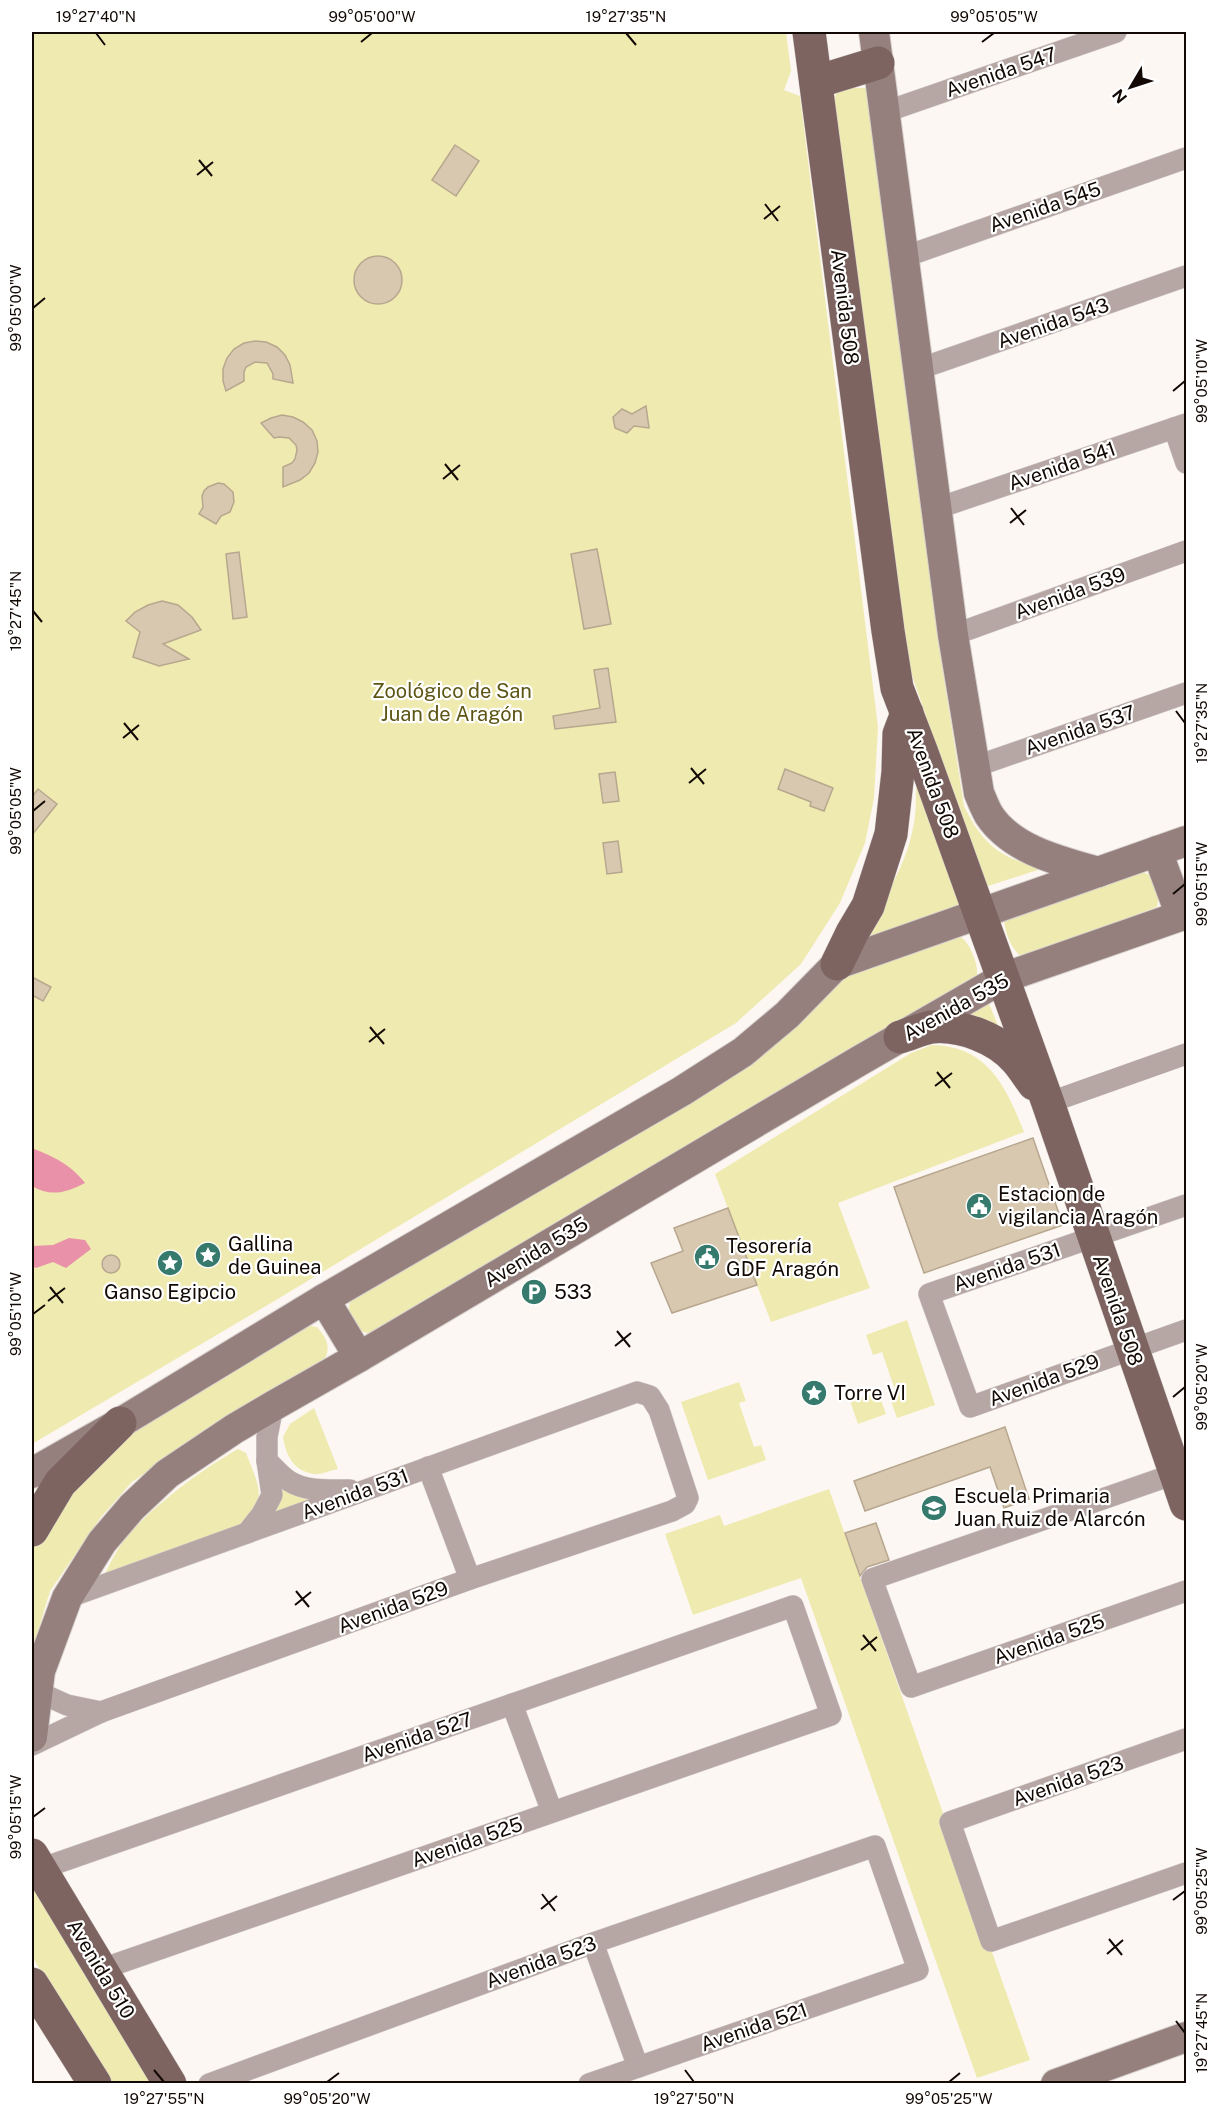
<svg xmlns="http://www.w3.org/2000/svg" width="1218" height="2115" font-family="'Public Sans',sans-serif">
<rect width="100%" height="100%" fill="#fdf7f4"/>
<g fill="#efeaaf">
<polygon points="32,32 786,32 791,71 784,90 800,96 878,727 874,798 865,843 840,903 801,964 736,1023 281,1297 32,1444"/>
<path d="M 844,88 L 865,88 L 871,94 L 877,120 L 937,634 L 964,806 C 983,845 1001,859 1044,868 L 985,887 L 905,655 L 832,107 L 836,94 Z"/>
<path d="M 916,783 L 961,905 L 855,944 C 881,905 909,865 915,816 C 916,805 916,794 916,783 Z"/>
<path d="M 1130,872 C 1134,872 1141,871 1145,873 C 1157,877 1160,896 1157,907 L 1035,953 L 1019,955 C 1010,945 1005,933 1004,919 Z"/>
<path d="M 958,935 C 969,941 978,962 977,975 L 972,979 L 371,1334 C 350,1330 345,1318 351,1298 L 826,984 Z"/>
<polygon points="988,1001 1001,1033 954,1018"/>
<path d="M 932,1045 C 988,1046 1006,1087 1024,1132 L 838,1203 L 870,1288 L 771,1322 L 715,1174 L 911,1053 Z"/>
<polygon points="907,1320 935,1405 897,1418 890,1398 897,1396 882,1352 873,1355 866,1335"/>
<path d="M 305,1325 L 317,1327 C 328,1340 332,1348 322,1364 L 168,1457 L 132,1482 L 101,1517 L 50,1591 L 32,1651 L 32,1549 L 49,1517 L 111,1448 L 148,1420 Z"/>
<polygon points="739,1382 746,1401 739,1403 754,1447 761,1445 766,1460 708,1480 681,1402"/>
<polygon points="878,1392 886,1414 858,1424 850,1401"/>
<path d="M 314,1408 L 338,1469 C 331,1470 321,1475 314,1474 C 293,1471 286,1455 283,1437 L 290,1424 Z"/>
<path d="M 238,1449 L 246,1453 C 258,1484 271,1504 237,1526 L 103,1578 C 110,1563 118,1547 129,1534 C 156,1504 202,1469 238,1449 Z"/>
<polygon points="278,1481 316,1499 269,1519"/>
<polygon points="829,1489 1030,2060 977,2078 801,1578 693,1615 665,1534 720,1515 724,1526"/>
<polygon points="32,1878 160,2083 105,2083 32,1956"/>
</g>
<g fill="#e991a9">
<path d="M 32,1148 C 54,1157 70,1164 85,1183 C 66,1193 50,1197 32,1186 Z"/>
<polygon points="69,1238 85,1240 91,1249 66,1268 53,1262 36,1268 32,1266 32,1246 53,1245"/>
</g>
<g fill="#d9c8b0" stroke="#b7a78f" stroke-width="1.5">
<polygon points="455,145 479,161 456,196 432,180"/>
<circle cx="378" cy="280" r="24"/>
<polygon points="255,341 266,342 277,347 285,355 290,365 293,383 273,379 273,374 267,363 255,362 246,367 244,372 244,381 226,391 223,381 223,369 227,358 234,349 244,343"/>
<polygon points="646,406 649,428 634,426 627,433 615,428 613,417 622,409 632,414"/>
<polygon points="282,415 293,417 303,422 312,430 317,441 318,452 315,463 309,473 300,480 283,487 283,467 292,463 295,459 297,450 296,445 289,438 279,437 274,438 261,423 271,418"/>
<polygon points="218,483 224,484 233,492 234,502 230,512 221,516 216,524 199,514 203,507 202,496 204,491 208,487"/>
<polygon points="597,549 611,624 584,629 571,554"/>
<polygon points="239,552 247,617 233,619 226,554"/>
<polygon points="162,601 178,605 192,617 201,630 163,644 189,659 159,666 133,657 140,632 126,621 135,612 148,605"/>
<polygon points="608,668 616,722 555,729 553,716 600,708 594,670"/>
<polygon points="785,769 833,788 824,811 810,806 811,802 778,789"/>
<polygon points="615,772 619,801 603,803 599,774"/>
<polygon points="38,789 57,804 32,835 32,797"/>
<polygon points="618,841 622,872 607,874 603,843"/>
<polygon points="32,977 51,987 43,1001 32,995"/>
<polygon points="1033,1138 1063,1225 924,1273 894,1187"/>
<polygon points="728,1208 757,1285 672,1313 651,1263 683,1251 674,1228"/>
<circle cx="111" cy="1264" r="9"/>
<polygon points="1005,1427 1029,1499 1004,1508 990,1467 865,1511 854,1481"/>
<polygon points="876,1523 889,1560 867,1567 860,1576 845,1533"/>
</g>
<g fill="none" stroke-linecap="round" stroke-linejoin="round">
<g stroke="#d7d1ce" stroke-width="22">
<g id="street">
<polyline points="885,112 1116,32"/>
<polyline points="904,257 1186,158"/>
<polyline points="919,369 1186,276"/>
<polyline points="1174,428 1186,463"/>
<polyline points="938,508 1186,424"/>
<polyline points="953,635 1186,551"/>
<polyline points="974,767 1186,693"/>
<polyline points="1048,1103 1186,1054"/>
<polyline points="1186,1205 929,1294 970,1407 1186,1330"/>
<path d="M 273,1406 L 267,1437 L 267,1461 C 274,1467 281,1476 289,1481 C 306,1492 331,1490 350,1490"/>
<polyline points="428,1467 470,1579"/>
<polyline points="1186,1470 872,1579 911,1687 1186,1591"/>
<polyline points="247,1533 262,1514 272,1495 267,1461"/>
<polyline points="36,1691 67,1705 101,1712"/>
<polyline points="512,1704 552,1812"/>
<polyline points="1186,1739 950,1822 991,1941 1186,1873"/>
<polyline points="32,1745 101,1712 470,1579 672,1511 685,1504 688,1498 659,1410 650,1396 637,1392 67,1598"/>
<polyline points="40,1869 793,1606 831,1715 102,1969"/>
<polyline points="593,1943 638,2067"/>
<polyline points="209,2084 593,1943 875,1846 918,1970 589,2084"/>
</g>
</g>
<g stroke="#d7d1ce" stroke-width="32">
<g id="secondary">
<path d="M 874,32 L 953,635 L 979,793 C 982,800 985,808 989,815 C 1012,850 1060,861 1098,872"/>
<polyline points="1157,851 1181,916"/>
<polyline points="324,1299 359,1357"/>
<polyline points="32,1473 120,1423 324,1299 682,1091 743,1052 787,1015 837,964 1186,841"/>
<polyline points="32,1737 40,1671 67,1598 102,1542 132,1507 167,1474 234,1429 273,1406 359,1357 859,1061 1003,978 1186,914"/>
<polyline points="1056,2084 1186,2037"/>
</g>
</g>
<g stroke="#d7d1ce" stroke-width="34">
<g id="primary">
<polyline points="809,32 888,631 897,688 922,753 1048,1103 1186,1504"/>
<polyline points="816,82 878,63"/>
<polyline points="837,964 852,933 868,906 891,834 898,772 899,734 907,713"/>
<path d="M 900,1037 C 910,1034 921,1029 931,1027 C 960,1024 998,1038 1017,1061 C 1023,1068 1028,1076 1034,1084"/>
<polyline points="32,1530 60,1483 120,1423"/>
<polyline points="32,1855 170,2084"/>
<polyline points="32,1984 95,2084"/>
</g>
</g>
<use href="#street" stroke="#b6a7a5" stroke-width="21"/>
<use href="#secondary" stroke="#95807d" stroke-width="30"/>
<use href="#primary" stroke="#7d6461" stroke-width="33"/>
</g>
<path fill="none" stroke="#120905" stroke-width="2" d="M 96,33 L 105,45M 626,33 L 636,45M 361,42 L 372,33M 982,42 L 994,33M 199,160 L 212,176M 197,175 L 213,162M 765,204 L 778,221M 764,219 L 780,206M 33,308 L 45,298M 1173,391 L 1185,381M 445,464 L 458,480M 443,479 L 460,465M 1011,508 L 1024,525M 1010,523 L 1026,510M 33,611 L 42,622M 1176,711 L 1185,723M 124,723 L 138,740M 123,738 L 139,725M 691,768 L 704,784M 689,783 L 706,769M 33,811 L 45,801M 1173,894 L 1185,884M 370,1027 L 384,1044M 369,1042 L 385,1029M 937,1072 L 950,1088M 935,1086 L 952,1073M 50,1287 L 63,1303M 48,1301 L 65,1288M 33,1314 L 45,1305M 617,1331 L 630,1347M 615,1346 L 631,1333M 1173,1397 L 1185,1387M 296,1591 L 309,1607M 295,1605 L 311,1592M 863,1635 L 876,1651M 861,1650 L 877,1637M 33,1817 L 45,1808M 542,1894 L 555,1911M 1173,1900 L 1185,1891M 541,1909 L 557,1896M 1109,1939 L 1122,1955M 1107,1954 L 1123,1940M 1176,2021 L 1185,2033M 154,2070 L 164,2082M 685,2070 L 694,2082M 327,2082 L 339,2073M 949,2082 L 960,2073"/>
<defs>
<g id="civic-disc" transform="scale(1.35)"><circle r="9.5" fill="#367a6d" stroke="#fff"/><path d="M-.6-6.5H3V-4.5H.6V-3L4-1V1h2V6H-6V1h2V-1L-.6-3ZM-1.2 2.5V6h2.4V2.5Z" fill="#fff"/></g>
<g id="sight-disc" transform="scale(1.35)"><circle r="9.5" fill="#367a6d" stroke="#fff"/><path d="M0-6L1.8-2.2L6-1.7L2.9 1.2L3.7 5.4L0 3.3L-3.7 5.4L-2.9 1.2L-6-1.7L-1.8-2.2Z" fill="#fff"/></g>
<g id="parking-disc" transform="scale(1.35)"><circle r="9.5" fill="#367a6d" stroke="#fff"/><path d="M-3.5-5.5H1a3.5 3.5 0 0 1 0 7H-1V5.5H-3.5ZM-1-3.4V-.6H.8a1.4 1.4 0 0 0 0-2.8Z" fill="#fff"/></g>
<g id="school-disc" transform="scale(1.35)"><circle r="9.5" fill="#367a6d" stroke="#fff"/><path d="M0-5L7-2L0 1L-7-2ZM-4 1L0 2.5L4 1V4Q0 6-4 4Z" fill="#fff"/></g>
</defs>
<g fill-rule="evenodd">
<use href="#civic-disc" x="979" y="1206"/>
<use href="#sight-disc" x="208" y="1255"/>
<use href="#civic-disc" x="707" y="1257"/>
<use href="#sight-disc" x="170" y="1263"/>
<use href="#parking-disc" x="534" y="1292"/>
<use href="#sight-disc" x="814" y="1393"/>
<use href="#school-disc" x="934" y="1508"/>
</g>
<g text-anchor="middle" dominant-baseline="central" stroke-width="4.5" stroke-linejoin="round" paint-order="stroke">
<g font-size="20" fill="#120905" stroke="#fff">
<text transform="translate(1001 72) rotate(-19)">Avenida 547</text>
<text transform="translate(1045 207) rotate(-19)">Avenida 545</text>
<text transform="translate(845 307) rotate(83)">Avenida 508</text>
<text transform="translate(1053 323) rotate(-19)">Avenida 543</text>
<text transform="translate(1062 466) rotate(-19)">Avenida 541</text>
<text transform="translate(1070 593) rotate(-20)">Avenida 539</text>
<text transform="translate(1080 730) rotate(-19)">Avenida 537</text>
<text transform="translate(933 783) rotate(70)">Avenida 508</text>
<text transform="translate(956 1007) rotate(-29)">Avenida 535</text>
<text transform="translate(536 1252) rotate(-31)">Avenida 535</text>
<text transform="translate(1007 1267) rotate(-19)">Avenida 531</text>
<text transform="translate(1118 1310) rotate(71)">Avenida 508</text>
<text transform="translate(1044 1380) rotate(-20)">Avenida 529</text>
<text transform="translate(355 1494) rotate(-20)">Avenida 531</text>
<text transform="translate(393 1607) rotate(-20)">Avenida 529</text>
<text transform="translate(1049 1639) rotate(-19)">Avenida 525</text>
<text transform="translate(417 1737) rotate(-19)">Avenida 527</text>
<text transform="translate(1068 1781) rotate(-19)">Avenida 523</text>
<text transform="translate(467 1842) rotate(-19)">Avenida 525</text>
<text transform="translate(541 1962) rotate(-20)">Avenida 523</text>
<text transform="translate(101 1969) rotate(59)">Avenida 510</text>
<text transform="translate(754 2027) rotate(-19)">Avenida 521</text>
</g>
<g font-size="20" fill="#5c5513" stroke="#fff">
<text x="452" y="691">Zoológico de San<tspan x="452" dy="23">Juan de Aragón</tspan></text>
</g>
<g font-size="20" fill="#120905" stroke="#fff" text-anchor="start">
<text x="998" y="1194">Estacion de<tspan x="998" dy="23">vigilancia Aragón</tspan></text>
<text x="228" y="1244">Gallina<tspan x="228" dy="23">de Guinea</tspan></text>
<text x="726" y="1246">Tesorería<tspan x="726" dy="23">GDF Aragón</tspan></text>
<text x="170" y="1292" text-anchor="middle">Ganso Egipcio</text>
<text x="554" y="1292">533</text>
<text x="834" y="1393">Torre VI</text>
<text x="954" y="1496">Escuela Primaria<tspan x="954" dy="23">Juan Ruiz de Alarcón</tspan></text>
</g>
</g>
<rect width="1218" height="2115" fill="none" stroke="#ffffff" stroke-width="66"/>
<g transform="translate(1131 87) rotate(231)" stroke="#ffffff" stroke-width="4.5" paint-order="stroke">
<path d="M0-4.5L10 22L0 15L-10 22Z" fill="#120905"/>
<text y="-9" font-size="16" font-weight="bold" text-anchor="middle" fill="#120905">N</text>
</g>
<rect x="33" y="33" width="1152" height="2049" fill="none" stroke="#120905" stroke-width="2"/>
<g font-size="15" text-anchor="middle" fill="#120905">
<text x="96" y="22">19°27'40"N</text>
<text x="372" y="22">99°05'00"W</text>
<text x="626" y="22">19°27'35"N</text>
<text x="994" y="22">99°05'05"W</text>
<text transform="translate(16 308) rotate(-90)" y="5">99°05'00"W</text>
<text transform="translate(1202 381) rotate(-90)" y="5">99°05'10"W</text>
<text transform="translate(16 611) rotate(-90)" y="5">19°27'45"N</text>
<text transform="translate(1202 723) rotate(-90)" y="5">19°27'35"N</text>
<text transform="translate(16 811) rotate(-90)" y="5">99°05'05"W</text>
<text transform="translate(1202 884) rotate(-90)" y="5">99°05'15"W</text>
<text transform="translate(16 1314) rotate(-90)" y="5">99°05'10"W</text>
<text transform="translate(1202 1387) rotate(-90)" y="5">99°05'20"W</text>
<text transform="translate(16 1817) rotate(-90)" y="5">99°05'15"W</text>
<text transform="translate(1202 1891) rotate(-90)" y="5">99°05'25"W</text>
<text transform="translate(1202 2033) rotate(-90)" y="5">19°27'45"N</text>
<text x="164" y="2104">19°27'55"N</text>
<text x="327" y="2104">99°05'20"W</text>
<text x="694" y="2104">19°27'50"N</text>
<text x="949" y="2104">99°05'25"W</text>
</g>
</svg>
